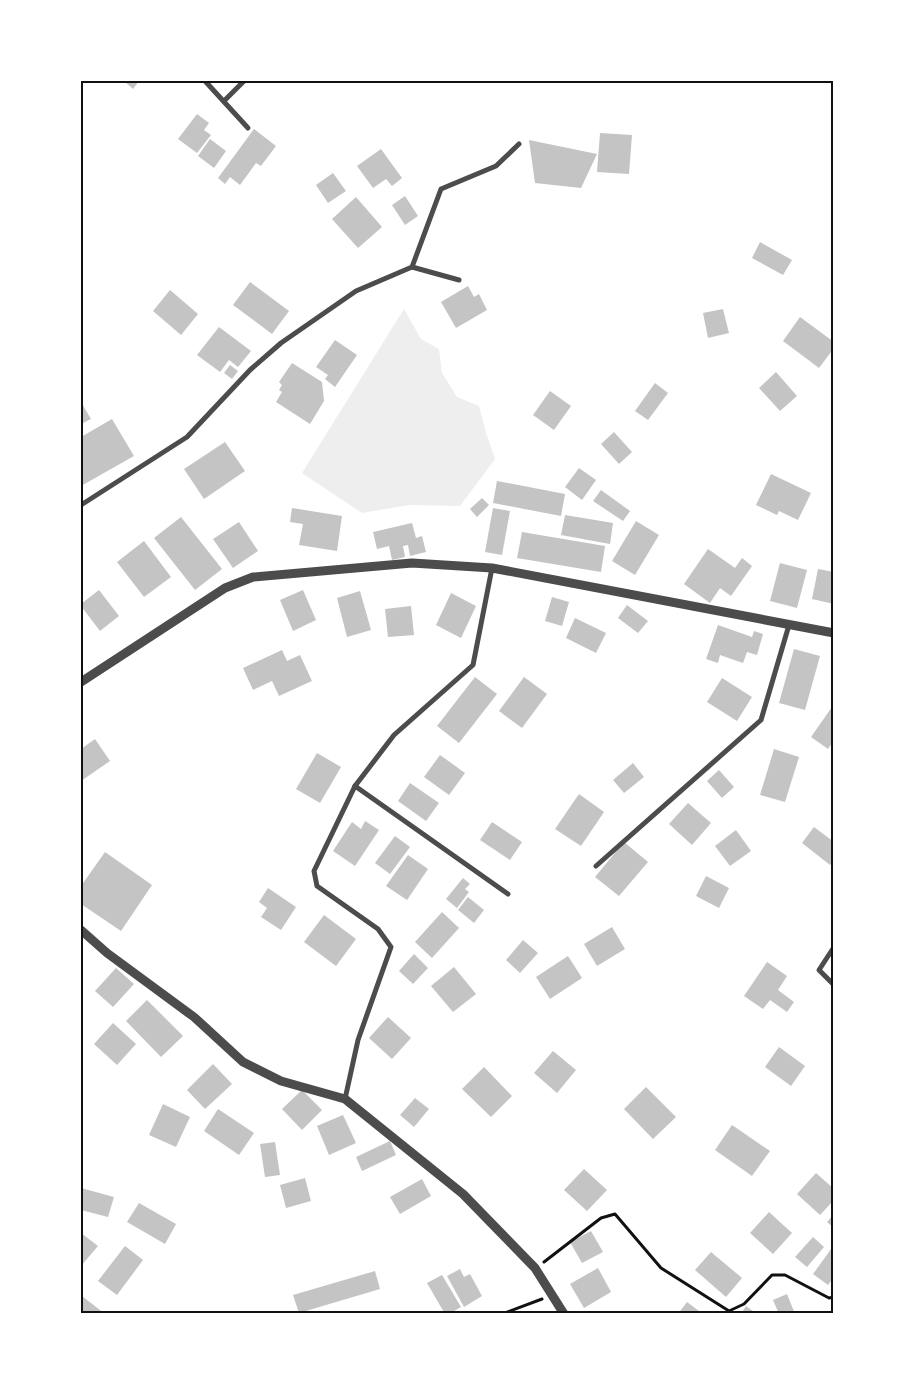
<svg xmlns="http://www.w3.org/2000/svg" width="915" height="1395" font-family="'Titillium Web',sans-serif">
<rect width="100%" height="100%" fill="#fff"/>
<polygon fill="#eee" points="404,309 421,339 439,349 442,373 457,397 479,406 486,433 495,459 460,506 409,505 362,513 302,473"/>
<g fill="#c4c4c4">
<polygon points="124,81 139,81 133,89"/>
<polygon points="197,114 209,123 204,130 211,135 197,153 178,139"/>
<polygon points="254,129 276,146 261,166 256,163 240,185 230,177 225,184 218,178"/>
<polygon points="600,133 632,135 629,174 597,172"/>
<polygon points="210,139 226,151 214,168 198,156"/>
<polygon points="529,140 597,154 581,188 535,183"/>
<polygon points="381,149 402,178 392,186 386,179 373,188 357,166"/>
<polygon points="333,173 346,191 328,203 316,185"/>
<polygon points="405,196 418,216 405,225 392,205"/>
<polygon points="356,197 382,227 358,248 332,219"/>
<polygon points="760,242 792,260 783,275 752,258"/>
<polygon points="250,282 289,311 272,334 233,305"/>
<polygon points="468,286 474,297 479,294 487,310 456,328 441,302"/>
<polygon points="170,290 198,314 181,335 153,311"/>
<polygon points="723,309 729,333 708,338 703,313"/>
<polygon points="800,317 834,342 834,348 819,368 783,341"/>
<polygon points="219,327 251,351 238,367 229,360 220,372 197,355"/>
<polygon points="335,340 357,355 335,387 325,379 328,375 316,367"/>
<polygon points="292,363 322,382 324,401 310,424 276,402 282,392 279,390 282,385 279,382"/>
<polygon points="230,365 238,371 232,379 224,373"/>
<polygon points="776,372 797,396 780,411 759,388"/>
<polygon points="655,383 668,393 648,420 635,411"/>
<polygon points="550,391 571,406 554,430 533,415"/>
<polygon points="81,402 91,419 81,424"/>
<polygon points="112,419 134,456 81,486 81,437"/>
<polygon points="614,432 632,452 619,464 601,444"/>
<polygon points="225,442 245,471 204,499 184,469"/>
<polygon points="579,468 596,480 582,500 565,487"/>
<polygon points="771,474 811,493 798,520 779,511 777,515 756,505"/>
<polygon points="497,481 565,494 561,516 493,503"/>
<polygon points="601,490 630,511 623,521 593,501"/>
<polygon points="482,498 489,505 477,517 470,509"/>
<polygon points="292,508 342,516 337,551 299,545 303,524 290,522"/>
<polygon points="493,508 510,511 502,555 485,552"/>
<polygon points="565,515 613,523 610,544 561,535"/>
<polygon points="181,517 222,569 195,590 154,538"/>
<polygon points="636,521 659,535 635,575 612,561"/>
<polygon points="239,522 258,551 233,568 213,539"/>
<polygon points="412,523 416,538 422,536 426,552 410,556 408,545 403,546 405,557 392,560 389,546 377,549 373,532"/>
<polygon points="522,532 605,546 601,572 517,558"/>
<polygon points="144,541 171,577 144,597 117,562"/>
<polygon points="708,549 735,568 742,558 752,566 731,596 720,588 710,603 684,584"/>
<polygon points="780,563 807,570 797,608 770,601"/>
<polygon points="818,569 834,572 834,604 812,599"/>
<polygon points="99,590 119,616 100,631 81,606 81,604"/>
<polygon points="303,590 316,620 293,631 280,600"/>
<polygon points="360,591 371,630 347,637 337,598"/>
<polygon points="451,593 476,606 461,638 436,625"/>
<polygon points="552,597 569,602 562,626 545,621"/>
<polygon points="627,605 648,621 638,633 618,618"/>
<polygon points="411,606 414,635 388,637 385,609"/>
<polygon points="575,618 606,633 596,653 566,638"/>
<polygon points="718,625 752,637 754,631 763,634 757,655 747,652 743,663 720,655 718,663 706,659"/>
<polygon points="794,649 820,656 805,710 779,703"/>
<polygon points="282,650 287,661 300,655 312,681 279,696 272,681 253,690 243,668"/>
<polygon points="475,677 497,694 459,743 437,726"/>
<polygon points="524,677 547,694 522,728 499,711"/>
<polygon points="722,678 752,697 737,721 707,702"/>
<polygon points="832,707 834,708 834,740 828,749 811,737"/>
<polygon points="95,739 110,761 81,781 81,749"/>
<polygon points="774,749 799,757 785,802 760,795"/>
<polygon points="317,753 341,767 320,803 296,789"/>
<polygon points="440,755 465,773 449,795 424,777"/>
<polygon points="633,763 644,777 624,793 613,780"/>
<polygon points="719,770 734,787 722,798 707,781"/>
<polygon points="410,783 439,803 426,821 398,801"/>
<polygon points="579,794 604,812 581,846 555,829"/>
<polygon points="688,803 711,823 692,845 669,824"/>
<polygon points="365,821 379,830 355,866 333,851 352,822 361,829"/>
<polygon points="492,822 522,842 510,860 480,840"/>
<polygon points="814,827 834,842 834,860 830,865 802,843"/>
<polygon points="736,830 751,851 730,866 715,846"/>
<polygon points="395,836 410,847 390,874 375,863"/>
<polygon points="624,842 648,862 619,896 595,877"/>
<polygon points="105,852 152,885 121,931 81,904 81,886"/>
<polygon points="408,855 428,869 407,900 386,886"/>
<polygon points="706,876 729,888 719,908 696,896"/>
<polygon points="463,878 470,884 465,889 469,892 457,908 446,899"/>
<polygon points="268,888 296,907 281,930 261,917 267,908 259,902"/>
<polygon points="468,897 484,910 474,923 458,910"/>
<polygon points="442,912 459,928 432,958 415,942"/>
<polygon points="324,915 356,939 336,966 304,942"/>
<polygon points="612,927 625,949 597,966 584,944"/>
<polygon points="523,940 538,953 520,973 506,960"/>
<polygon points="414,954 428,968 413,984 399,971"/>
<polygon points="568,956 582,978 550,999 536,977"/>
<polygon points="767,962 787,976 778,990 794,1002 787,1012 770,1000 763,1009 744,996"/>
<polygon points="454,967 476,994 453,1012 431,986"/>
<polygon points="116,968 134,984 113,1007 95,991"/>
<polygon points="147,1000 183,1036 161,1057 126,1021"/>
<polygon points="388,1017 411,1038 392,1059 369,1038"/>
<polygon points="113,1023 136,1044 117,1065 94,1044"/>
<polygon points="779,1047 805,1066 791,1086 765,1067"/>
<polygon points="553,1051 576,1070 557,1093 534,1073"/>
<polygon points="213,1064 232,1084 205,1109 187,1090"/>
<polygon points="484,1067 512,1096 491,1117 462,1089"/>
<polygon points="646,1087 676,1117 653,1139 624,1109"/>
<polygon points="302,1090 322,1110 302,1130 282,1109"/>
<polygon points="415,1098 429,1109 414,1127 400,1115"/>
<polygon points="163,1104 190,1117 176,1147 149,1135"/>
<polygon points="218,1109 254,1133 239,1155 204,1131"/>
<polygon points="343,1115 356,1143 329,1155 317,1126"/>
<polygon points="732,1125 770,1151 752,1176 715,1150"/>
<polygon points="390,1141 396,1155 362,1171 356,1157"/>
<polygon points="275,1142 280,1175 265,1177 260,1144"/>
<polygon points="584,1169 607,1190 587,1211 564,1190"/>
<polygon points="816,1173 834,1189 834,1200 820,1215 797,1194"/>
<polygon points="305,1178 311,1201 286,1208 280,1185"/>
<polygon points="422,1179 431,1196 400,1214 390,1197"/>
<polygon points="81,1188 114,1197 108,1217 81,1210"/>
<polygon points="139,1203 176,1224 165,1244 127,1222"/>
<polygon points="769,1212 792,1233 773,1254 750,1233"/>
<polygon points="834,1214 834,1228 827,1222"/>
<polygon points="591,1231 603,1252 582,1263 570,1242"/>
<polygon points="81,1233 98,1246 81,1266"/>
<polygon points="813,1237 824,1247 807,1267 795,1257"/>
<polygon points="834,1245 834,1277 828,1285 813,1274"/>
<polygon points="125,1246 143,1260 117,1295 98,1281"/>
<polygon points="711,1252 742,1278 726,1297 695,1270"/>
<polygon points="598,1268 611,1292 584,1308 570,1284"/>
<polygon points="460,1269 464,1277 470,1274 482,1296 464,1307 447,1276"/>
<polygon points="375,1271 380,1289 299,1313 293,1295"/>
<polygon points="442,1275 461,1307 449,1314 445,1314 427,1283"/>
<polygon points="787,1294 795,1314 779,1314 773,1300"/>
<polygon points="82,1296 105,1314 81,1314"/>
<polygon points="687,1302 703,1314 678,1314"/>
<polygon points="746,1306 757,1314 741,1314"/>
</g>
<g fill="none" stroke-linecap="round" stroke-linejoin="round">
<g stroke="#111" stroke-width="3">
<polyline points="544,1262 601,1218 615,1214 661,1268 729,1311 744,1304 772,1275 785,1275 829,1298 834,1297"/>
<polyline points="502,1314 542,1299"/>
</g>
<g stroke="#4c4c4c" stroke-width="5">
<polyline points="205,81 248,128"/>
<polyline points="224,101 244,81"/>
<polyline points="412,267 441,189 496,166 519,144"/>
<polyline points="81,505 187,437 250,370 281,343 356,291 412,267 459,280"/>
<polyline points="355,786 508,894"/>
<polyline points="596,866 761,720 789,625"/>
<polyline points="834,947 819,970 834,985"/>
<polyline points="345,1099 358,1040 391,947 378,929 317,886 314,871 355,786 394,735 473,665 492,568"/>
</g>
<g stroke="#4c4c4c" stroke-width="9">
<polyline points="81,682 225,588 253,577 412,563 492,568 834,633"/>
<polyline points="81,930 107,953 194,1017 243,1062 281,1081 345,1099 463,1194 535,1268 564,1314"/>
</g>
</g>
<rect width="915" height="1395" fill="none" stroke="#ffffff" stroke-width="165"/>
<rect x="82" y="82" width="750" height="1230" fill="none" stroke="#111" stroke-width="2"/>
</svg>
